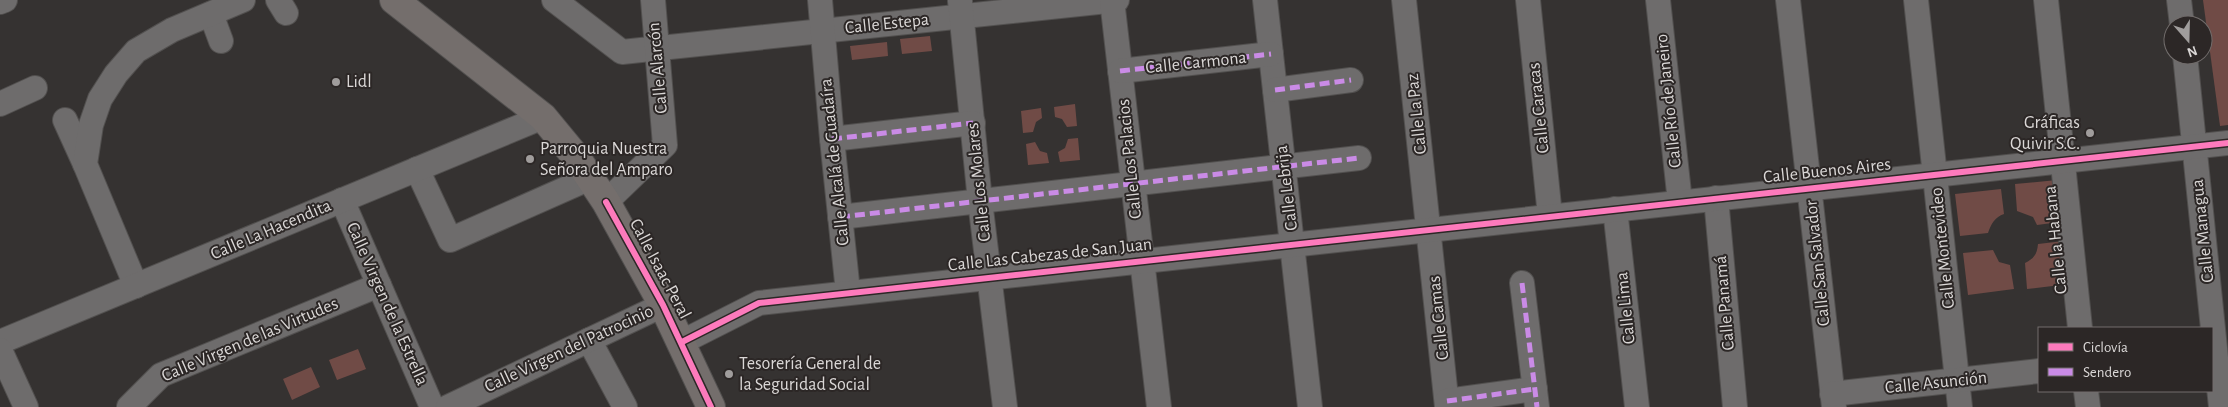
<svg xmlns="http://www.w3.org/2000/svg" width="2228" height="407" font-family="'Alegreya Sans',sans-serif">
<rect width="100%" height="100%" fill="#353231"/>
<g fill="#704b46">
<polygon points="2203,0 2228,0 2228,125 2220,126"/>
<polygon points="930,36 932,51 902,54 900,39"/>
<polygon points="887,42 888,56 852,60 850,46"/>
<polygon points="1075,104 1077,126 1067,127 1062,119 1055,117 1054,107"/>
<polygon points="1041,108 1042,118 1036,122 1033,132 1023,133 1021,111"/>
<polygon points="1078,138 1080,160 1060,162 1058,152 1065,148 1068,139"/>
<polygon points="1035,142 1040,151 1047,153 1049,163 1028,165 1026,144"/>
<polygon points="2057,180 2060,222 2037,225 2033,217 2017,211 2015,184"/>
<path d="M 2001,189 L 2004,214 C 1995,217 1991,224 1988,233 L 1960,236 L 1955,194 Z"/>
<path d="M 2064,241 L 2069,284 L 2027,289 L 2025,263 C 2034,258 2037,255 2038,244 Z"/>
<polygon points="1993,250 1999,262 2010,265 2014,289 1968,295 1963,253"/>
<polygon points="358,349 366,369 337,380 329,360"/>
<polygon points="311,367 320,387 292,400 283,379"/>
</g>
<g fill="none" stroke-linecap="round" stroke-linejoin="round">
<g stroke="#52504f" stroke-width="26">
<g id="minor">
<polyline points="278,0 286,13"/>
<polyline points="554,0 622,52 1117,0"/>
<polyline points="820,0 832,139 848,292"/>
<polyline points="1112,0 1159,407"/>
<polyline points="1265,0 1310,407"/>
<polyline points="1404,0 1447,407"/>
<polyline points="1528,0 1550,216"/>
<polyline points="1658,0 1680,202"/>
<polyline points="1788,0 1834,407"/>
<polyline points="1916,0 1960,407"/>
<polyline points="2046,0 2080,328"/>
<polyline points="2179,0 2182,25"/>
<polyline points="960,1 980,201 1005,407"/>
<polyline points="0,2 5,0"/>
<polyline points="211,14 221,41"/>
<polyline points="2185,55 2221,407"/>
<polyline points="1120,71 1271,54"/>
<polyline points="1275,90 1351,80"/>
<polyline points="0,104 35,88"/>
<polyline points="65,120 85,164"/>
<polyline points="832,139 973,123"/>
<polyline points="417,169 450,240 590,178"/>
<polyline points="1716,198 1735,407"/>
<polyline points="342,200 432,407"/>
<polyline points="606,202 665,145 653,0"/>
<polyline points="1615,209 1637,407"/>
<polyline points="840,217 1359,158"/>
<polyline points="1522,283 1537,407"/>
<polyline points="136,286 85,164 91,125 100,99 116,74 136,51 172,30 243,0"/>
<polyline points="589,340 625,407"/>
<polyline points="0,342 543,117"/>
<polyline points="682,342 759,303 2228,143"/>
<polyline points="0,350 26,407"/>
<polyline points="2086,391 2088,407"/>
<polyline points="1832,394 2039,371"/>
<polyline points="1447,401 1535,389"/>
<polyline points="129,407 161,375 379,285"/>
<polyline points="448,407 663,305"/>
</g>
</g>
<g stroke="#52504f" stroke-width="30">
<polyline id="major" points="394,0 543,117 576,157 606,202 663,305 711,407"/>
</g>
<use href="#minor" stroke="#6e6c6c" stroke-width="24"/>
<use href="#major" stroke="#746e6c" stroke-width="28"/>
<g stroke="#ca8be6" stroke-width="5" stroke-dasharray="10 5" stroke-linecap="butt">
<polyline points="1120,71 1271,54"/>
<polyline points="1275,90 1351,80"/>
<polyline points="832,139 973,123"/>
<polyline points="840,217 1359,158"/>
<polyline points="1522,283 1537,407"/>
<polyline points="1447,401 1535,389"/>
</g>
<g stroke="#2c2726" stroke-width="9">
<g id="cycleway">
<polyline points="606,202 663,305 711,407"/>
<polyline points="682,342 759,303 2228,143"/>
</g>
</g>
<use href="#cycleway" stroke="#fd7abc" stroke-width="6"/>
</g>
<g fill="#a09d9c" stroke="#2c2726" stroke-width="2">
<circle cx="336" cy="82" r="5"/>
<circle cx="2090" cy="133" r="5"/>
<circle cx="530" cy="159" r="5"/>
<circle cx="729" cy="374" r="5"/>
</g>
<g text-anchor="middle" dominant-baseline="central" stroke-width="4" stroke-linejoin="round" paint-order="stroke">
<g font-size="18" fill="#dad7d6" stroke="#2c2726">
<text transform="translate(887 24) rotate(-6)">Calle Estepa</text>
<text transform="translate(1196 63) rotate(-6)">Calle Carmona</text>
<text transform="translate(658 68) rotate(-95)">Calle Alarcón</text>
<text transform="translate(1669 101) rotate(-96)">Calle Río de Janeiro</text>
<text transform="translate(1539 108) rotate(-96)">Calle Caracas</text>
<text transform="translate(1417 114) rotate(-96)">Calle La Paz</text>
<text transform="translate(1130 159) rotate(-96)">Calle Los Palacios</text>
<text transform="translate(835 162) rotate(-96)">Calle Alcalá de Guadaíra</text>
<text transform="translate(1827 171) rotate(-6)">Calle Buenos Aires</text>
<text transform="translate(979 182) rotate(-96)">Calle Los Molares</text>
<text transform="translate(1287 188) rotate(-97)">Calle Lebrija</text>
<text transform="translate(271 230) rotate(-23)">Calle La Hacendita</text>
<text transform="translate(2203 231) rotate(-96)">Calle Managua</text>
<text transform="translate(2056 240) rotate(-96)">Calle la Habana</text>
<text transform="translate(1943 248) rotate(-96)">Calle Montevideo</text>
<text transform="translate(1050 255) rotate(-6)">Calle Las Cabezas de San Juan</text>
<text transform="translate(1818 263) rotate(-96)">Calle San Salvador</text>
<text transform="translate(660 269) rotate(62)">Calle Isaac Peral</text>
<text transform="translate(1725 303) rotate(-95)">Calle Panamá</text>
<text transform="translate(387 304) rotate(66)">Calle Virgen de la Estrella</text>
<text transform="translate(1626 308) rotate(-96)">Calle Lima</text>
<text transform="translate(1439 318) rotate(-96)">Calle Camas</text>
<text transform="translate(250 340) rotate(-23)">Calle Virgen de las Virtudes</text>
<text transform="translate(569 349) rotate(-25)">Calle Virgen del Patrocinio</text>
<text transform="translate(1936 383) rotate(-6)">Calle Asunción</text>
</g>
<g font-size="18" fill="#dad7d6" stroke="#2c2726" text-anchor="start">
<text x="346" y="82">Lidl</text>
<text x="2080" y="123" text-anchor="end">Gráficas<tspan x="2080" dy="21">Quivir S.C.</tspan></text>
<text x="540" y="149">Parroquia Nuestra<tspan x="540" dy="21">Señora del Amparo</tspan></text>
<text x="739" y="364">Tesorería General de<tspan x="739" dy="21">la Seguridad Social</tspan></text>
</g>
</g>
<rect x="2038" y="327" width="175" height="65" fill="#2c2726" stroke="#726d6c"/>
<rect x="2048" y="343" width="25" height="8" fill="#fd7abc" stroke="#726d6c"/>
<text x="2083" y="352" font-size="15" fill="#dad7d6">Ciclovía</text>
<rect x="2048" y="368" width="25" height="8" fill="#ca8be6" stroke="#726d6c"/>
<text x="2083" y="377" font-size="15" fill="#dad7d6">Sendero</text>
<g transform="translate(2188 40) rotate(160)"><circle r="24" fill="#2c2726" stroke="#726d6c"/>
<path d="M0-4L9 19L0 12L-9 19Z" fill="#a09d9c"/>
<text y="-8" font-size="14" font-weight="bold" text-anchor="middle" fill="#dad7d6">N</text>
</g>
</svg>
